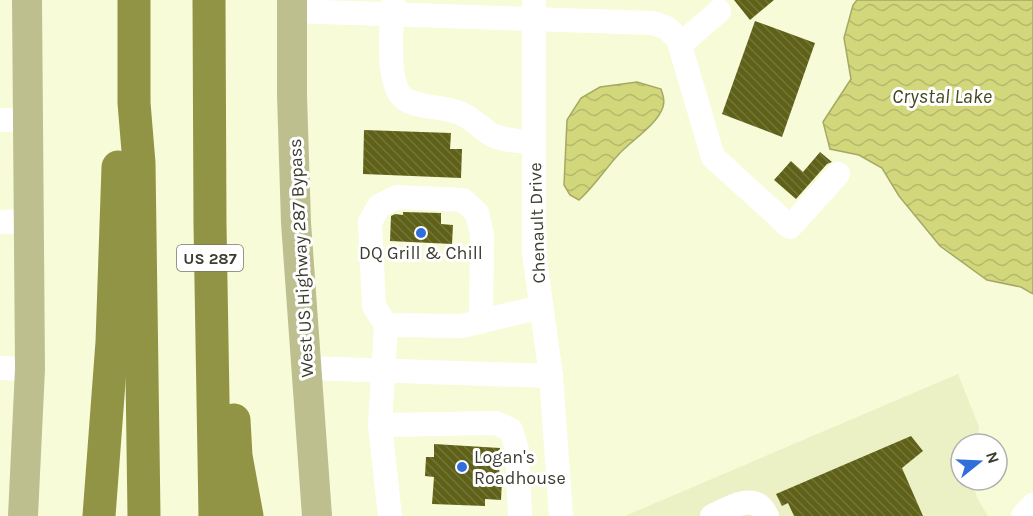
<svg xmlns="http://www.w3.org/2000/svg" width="1033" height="516" font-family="Karla,sans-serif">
<defs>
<pattern id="water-waves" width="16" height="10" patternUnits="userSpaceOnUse" patternTransform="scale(1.5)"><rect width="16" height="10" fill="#d2d77b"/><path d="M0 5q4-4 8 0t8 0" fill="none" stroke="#b5b96b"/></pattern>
<pattern id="building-back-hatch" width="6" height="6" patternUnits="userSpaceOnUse" patternTransform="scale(1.5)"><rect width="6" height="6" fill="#5f6118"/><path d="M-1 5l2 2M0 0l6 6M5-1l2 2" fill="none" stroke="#73753a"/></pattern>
</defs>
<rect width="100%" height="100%" fill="#f8fbd8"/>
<polygon fill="#ecf0c5" points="958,374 979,427 977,444 961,444 961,480 972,480 977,498 988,516 625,516"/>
<g fill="url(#water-waves)" stroke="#a5a964" stroke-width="1.5">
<polygon points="857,0 1033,0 1033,294 1021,287 987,280 940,246 899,196 882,168 859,155 830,149 823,122 851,79 844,38 853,5"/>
<path d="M 637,82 L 661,89 C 663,95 665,100 663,107 C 657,125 632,140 619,154 C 605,169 594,187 579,200 L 570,195 L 564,185 L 567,120 L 581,98 L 600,87 Z"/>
</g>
<g fill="url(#building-back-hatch)">
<polygon points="734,0 774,0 750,20"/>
<polygon points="755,21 815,43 782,137 722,114"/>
<polygon points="364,130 451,133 450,149 462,149 461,178 363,174"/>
<polygon points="820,152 832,162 827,164 796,199 774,180 791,161 803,172"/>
<polygon points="403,212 441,213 441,224 453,225 452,244 390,241 391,216 395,214 403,215"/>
<polygon points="911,436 923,451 902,468 923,516 794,516 788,503 782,506 776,494"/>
<polygon points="434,444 500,448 499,480 502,480 501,500 485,499 485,506 432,504 434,477 425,476 426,457 434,457"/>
</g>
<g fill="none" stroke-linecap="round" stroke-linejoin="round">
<g stroke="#fff" stroke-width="24">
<path d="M 393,0 C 392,22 384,91 408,101 C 426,109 445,106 462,114 C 473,119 480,127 489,133 C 501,141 520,141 534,142"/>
<polyline points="534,0 534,253 551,376 561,516"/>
<polyline points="292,11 653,23 667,28 678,39 713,157 790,227 838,174"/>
<polyline points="680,45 719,11"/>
<polyline points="0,120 29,120"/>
<polyline points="0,222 29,221"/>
<polyline points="481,322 482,234 477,213 463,200 397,197 379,206 370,222 374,306 386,325 462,326 541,307"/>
<polyline points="386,325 380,425 390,516"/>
<polyline points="0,368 30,369"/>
<polyline points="307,368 551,376"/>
<polyline points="380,425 496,423 511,430 517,450 520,516"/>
<path d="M 712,516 C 726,510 749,494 762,508 C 764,510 765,513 767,516"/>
<polyline points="1023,516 1033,505"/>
</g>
<g stroke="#bdbf8f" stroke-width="30">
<polyline points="292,0 292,95 296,223 317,516"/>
<polyline points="23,516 30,369 27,0"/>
</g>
<g stroke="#919445" stroke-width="33">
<polyline points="134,0 134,103 139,163 144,516"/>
<polyline points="209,0 210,224 215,516"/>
<polyline points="234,420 236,456 247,516"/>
<polyline points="99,516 112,342 118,167"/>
</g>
</g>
<g fill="#316edb" stroke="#fff" stroke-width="2">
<circle cx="421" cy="233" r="6"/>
<circle cx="462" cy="467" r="6"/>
</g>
<g text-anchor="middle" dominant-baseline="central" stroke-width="6" stroke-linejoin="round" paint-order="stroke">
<rect fill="#fff" stroke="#76776d" stroke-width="1.5" x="177" y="245" width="66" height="26" rx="4.5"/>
<g font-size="16" font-weight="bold" fill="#3b3d2f">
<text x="210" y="258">US 287</text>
</g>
<g font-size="18" fill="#3b3d2f" stroke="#fff">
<text transform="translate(537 223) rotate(-92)">Chenault Drive</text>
<text transform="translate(301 258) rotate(-93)">West US Highway 287 Bypass</text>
</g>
<g font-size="18" fill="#3b3d2f" stroke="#fff">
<text x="421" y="253">DQ Grill &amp; Chill</text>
<text x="474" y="457" text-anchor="start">Logan's<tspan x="474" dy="21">Roadhouse</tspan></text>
</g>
<g font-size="20" font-style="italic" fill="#454720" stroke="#fff">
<text x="942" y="96">Crystal Lake</text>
</g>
</g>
<g transform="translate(979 462) rotate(72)"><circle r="28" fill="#ffffff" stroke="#b1b1ac" stroke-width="1.5"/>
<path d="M0-4.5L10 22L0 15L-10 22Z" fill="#316edb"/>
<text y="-9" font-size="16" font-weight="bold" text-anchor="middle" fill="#3b3d2f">N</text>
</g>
</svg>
